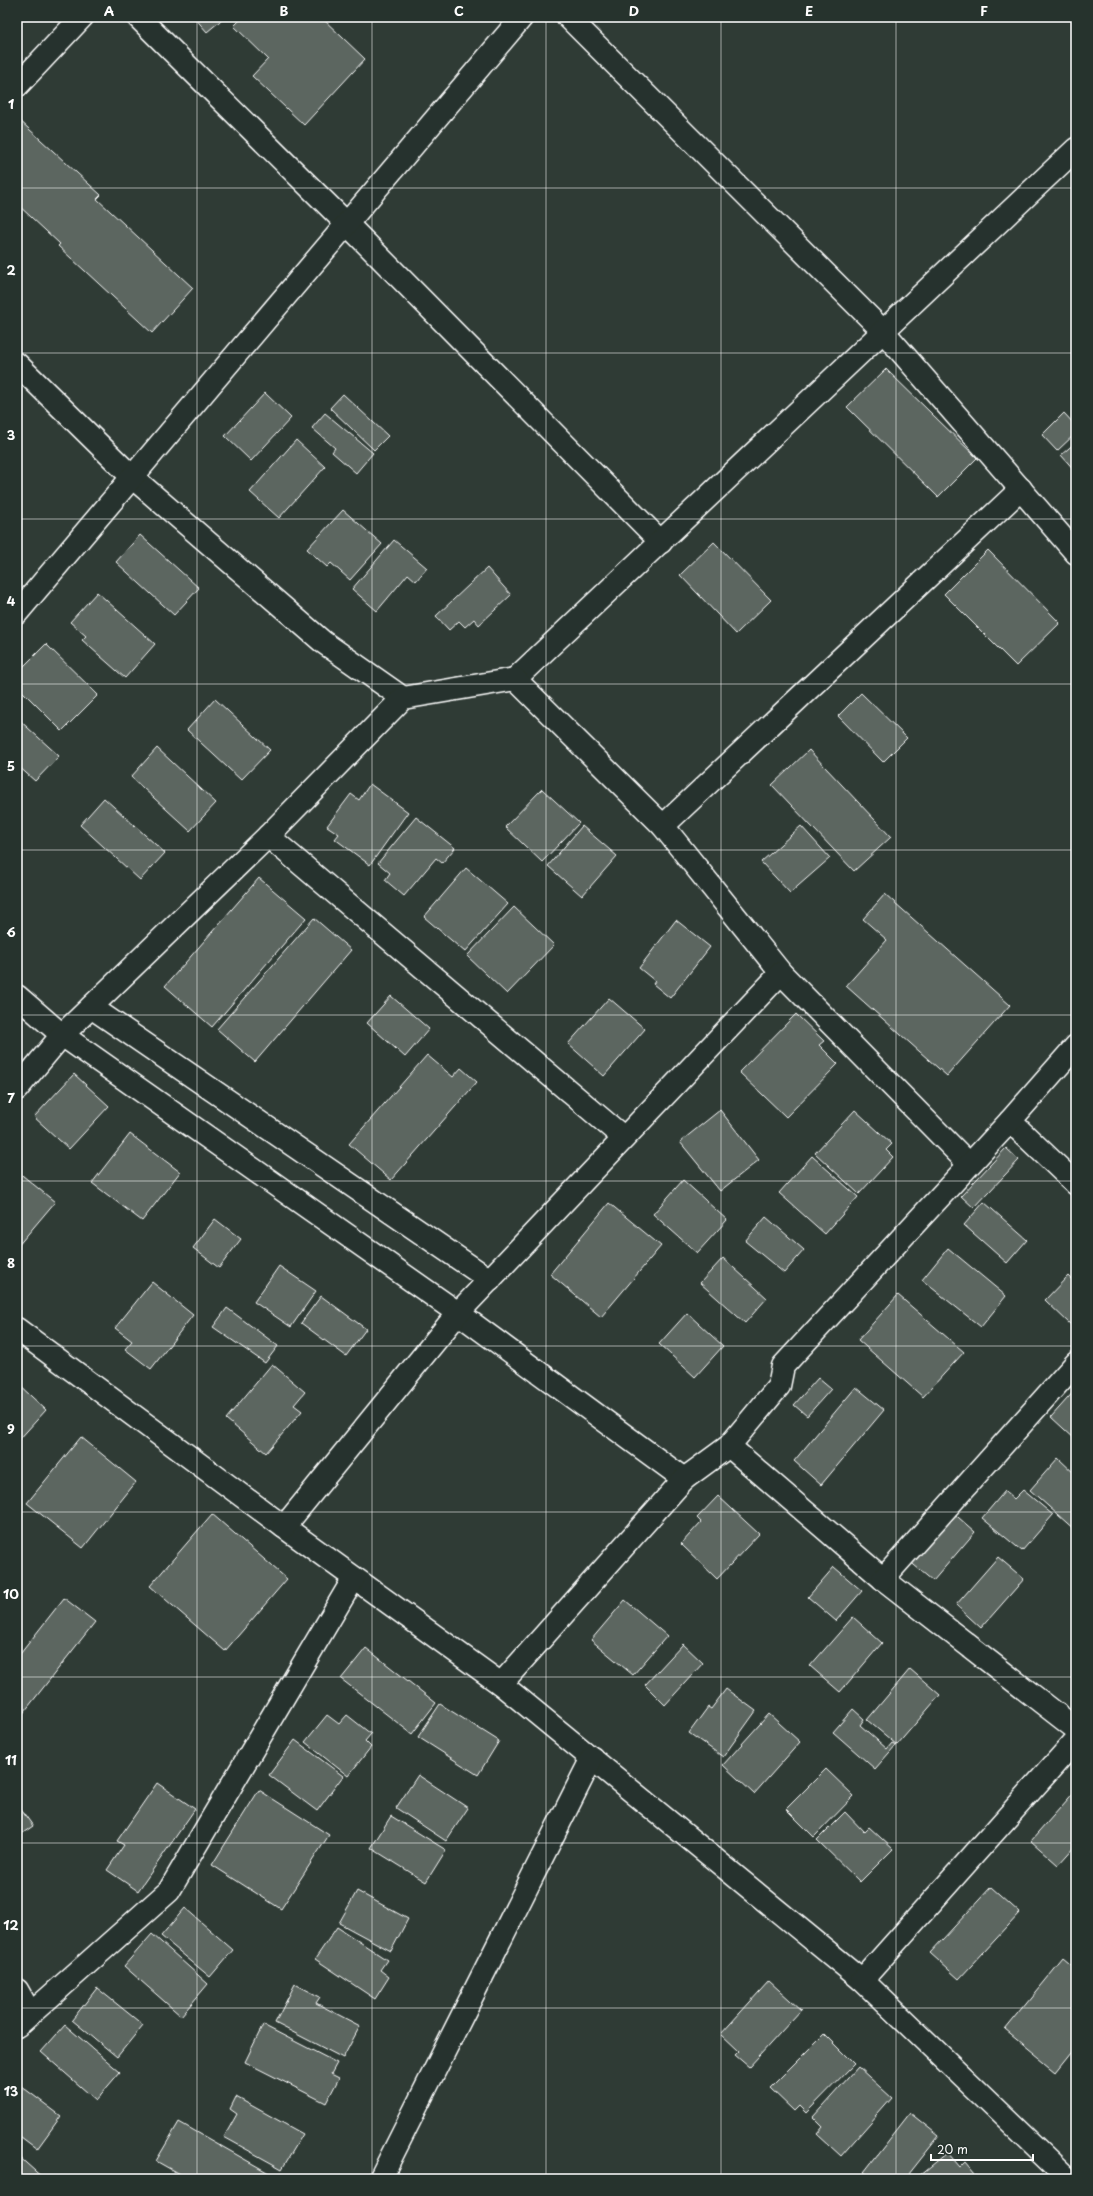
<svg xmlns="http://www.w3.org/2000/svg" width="1093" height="2196" font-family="'Playpen Sans',sans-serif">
<rect width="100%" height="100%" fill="#2f3b35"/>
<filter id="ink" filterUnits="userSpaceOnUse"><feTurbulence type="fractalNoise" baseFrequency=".025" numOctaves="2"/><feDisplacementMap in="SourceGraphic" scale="8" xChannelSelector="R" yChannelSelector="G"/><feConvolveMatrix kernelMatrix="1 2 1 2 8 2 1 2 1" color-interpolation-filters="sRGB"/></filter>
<g filter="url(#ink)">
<g fill="#5b6661" stroke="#fff">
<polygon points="194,17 225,17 207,32"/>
<polygon points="243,17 321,17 365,59 304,125 252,76 268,59 234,26"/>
<polygon points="17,118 101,195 97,199 193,288 152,333 58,246 60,244 17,204"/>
<polygon points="886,369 977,458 938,497 847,407"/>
<polygon points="265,393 291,418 251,461 225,436"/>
<polygon points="343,394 388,436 374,450 330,408"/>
<polygon points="325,413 373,453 356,473 332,452 335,448 312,428"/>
<polygon points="1064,413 1076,426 1076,433 1057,451 1042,435"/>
<polygon points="296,440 325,467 279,518 250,492"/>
<polygon points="1076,442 1076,472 1061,455"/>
<polygon points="343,510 382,544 350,580 331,563 327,567 307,549"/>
<polygon points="140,535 199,588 174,615 116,562"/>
<polygon points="394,540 427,568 416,581 408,574 377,611 352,589"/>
<polygon points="714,542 771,600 736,634 680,575"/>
<polygon points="988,550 1060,623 1016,666 944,594"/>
<polygon points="487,568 511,595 479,625 474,619 465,627 459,621 449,630 436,616"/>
<polygon points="97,592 155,644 125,678 82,640 86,636 70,622"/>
<polygon points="46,644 98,695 62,731 17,686 17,673"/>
<polygon points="861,693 907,738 883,762 838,716"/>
<polygon points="215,699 270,750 241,780 187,730"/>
<polygon points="17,718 59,756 35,781 17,765"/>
<polygon points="157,748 216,803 190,831 131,777"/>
<polygon points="809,750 891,837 854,871 772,785"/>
<polygon points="370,784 408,812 370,865 335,839 339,834 327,826 351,794 359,800"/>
<polygon points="542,789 579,823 542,862 505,827"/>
<polygon points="104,798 165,853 140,880 80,825"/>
<polygon points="416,817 455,848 442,863 436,858 404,896 385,880 390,873 378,863"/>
<polygon points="582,826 617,856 582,896 548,866"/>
<polygon points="801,826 830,858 790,893 761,862"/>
<polygon points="466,868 508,904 465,952 424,917"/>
<polygon points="259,878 306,918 212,1027 165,986"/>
<polygon points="885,894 1010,1005 947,1076 846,986 887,940 863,919"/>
<polygon points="514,907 554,945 507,994 467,956"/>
<polygon points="314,918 351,950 255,1062 217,1029"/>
<polygon points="676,920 710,947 670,998 653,984 655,981 639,968"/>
<polygon points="391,996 429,1029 405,1057 367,1023"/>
<polygon points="609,998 645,1029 604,1076 568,1044"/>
<polygon points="796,1014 824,1041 819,1045 838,1064 786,1117 739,1072"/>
<polygon points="427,1055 453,1077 461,1068 477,1082 391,1180 349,1144"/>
<polygon points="74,1074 109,1106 69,1149 34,1117"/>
<polygon points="720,1110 759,1160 720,1191 680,1142"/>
<polygon points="855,1110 892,1144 886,1150 893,1157 859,1194 815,1153"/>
<polygon points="130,1134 180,1172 142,1221 92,1183"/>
<polygon points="1006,1148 1019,1160 974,1208 961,1196"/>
<polygon points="812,1156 858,1197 825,1234 779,1193"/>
<polygon points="17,1171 55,1202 17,1247"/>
<polygon points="683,1180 727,1220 697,1253 653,1214"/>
<polygon points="984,1202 1027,1240 1007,1263 964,1225"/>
<polygon points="609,1203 661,1246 601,1317 550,1274"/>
<polygon points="766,1217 804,1250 784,1273 745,1241"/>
<polygon points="215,1219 241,1239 219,1268 193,1248"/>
<polygon points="948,1248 1006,1296 981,1327 922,1280"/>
<polygon points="723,1258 767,1298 745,1323 700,1283"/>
<polygon points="279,1266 316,1291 291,1327 254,1302"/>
<polygon points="1068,1276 1076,1284 1076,1320 1071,1325 1045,1300"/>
<polygon points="152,1282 193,1315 151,1369 125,1349 132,1341 115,1328"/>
<polygon points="898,1295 964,1352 923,1397 858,1340"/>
<polygon points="321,1296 366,1329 346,1356 301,1323"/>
<polygon points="227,1308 278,1346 265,1363 213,1327"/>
<polygon points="687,1313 723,1346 695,1377 659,1344"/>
<polygon points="272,1364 305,1392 294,1405 302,1411 266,1453 226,1419"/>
<polygon points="818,1378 831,1389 807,1416 794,1405"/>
<polygon points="17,1383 46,1410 17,1442"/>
<polygon points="856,1387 884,1410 821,1485 794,1461"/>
<polygon points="1076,1389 1076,1440 1051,1417"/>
<polygon points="81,1437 136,1482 83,1548 27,1503"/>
<polygon points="1058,1458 1076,1475 1076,1531 1030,1490"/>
<polygon points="1023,1490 1053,1515 1022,1551 982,1518 1005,1491 1014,1499"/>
<polygon points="718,1496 759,1534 717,1579 681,1544 701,1522 697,1518"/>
<polygon points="950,1510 975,1532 933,1581 908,1560"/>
<polygon points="212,1514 287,1579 225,1651 150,1586"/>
<polygon points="998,1557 1024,1579 981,1628 956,1605"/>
<polygon points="834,1567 862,1591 836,1621 808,1597"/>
<polygon points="64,1598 95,1622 17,1721 17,1658"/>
<polygon points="625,1600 667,1636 633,1675 591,1640"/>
<polygon points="853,1617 882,1643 840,1692 810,1666"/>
<polygon points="683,1644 703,1663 665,1705 645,1685"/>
<polygon points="366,1648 436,1703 412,1734 341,1679"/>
<polygon points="910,1669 940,1695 897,1745 867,1720"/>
<polygon points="726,1689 756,1711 723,1757 689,1733 708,1707 711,1709"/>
<polygon points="440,1704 499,1741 478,1775 418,1737"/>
<polygon points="853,1709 864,1719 860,1725 887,1749 892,1743 896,1745 875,1769 833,1732"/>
<polygon points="769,1714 800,1742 754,1794 723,1765"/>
<polygon points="327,1715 339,1724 347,1715 371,1734 365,1741 371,1747 348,1776 305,1742"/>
<polygon points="295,1740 343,1776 317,1811 269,1775"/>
<polygon points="826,1769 854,1796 814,1837 786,1809"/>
<polygon points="418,1775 468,1808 446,1841 396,1808"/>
<polygon points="157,1783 195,1809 138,1891 107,1870 124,1845 117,1841"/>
<polygon points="259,1790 329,1835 281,1909 212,1865"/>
<polygon points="1076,1790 1076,1845 1058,1865 1031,1841"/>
<polygon points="17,1804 33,1826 17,1837"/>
<polygon points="845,1812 864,1832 869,1827 893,1849 860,1882 817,1840"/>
<polygon points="391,1816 446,1850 426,1882 371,1848"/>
<polygon points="991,1887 1020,1913 959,1979 930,1953"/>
<polygon points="357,1891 408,1919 391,1951 339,1923"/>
<polygon points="185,1908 233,1950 210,1977 161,1936"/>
<polygon points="337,1927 387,1960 380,1970 389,1977 375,1999 315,1959"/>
<polygon points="152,1934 208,1984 181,2016 124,1966"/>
<polygon points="1063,1959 1076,1970 1076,2047 1056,2072 1005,2030"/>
<polygon points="769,1981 801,2010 749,2067 735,2055 739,2051 721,2034"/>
<polygon points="295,1984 320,1997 316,2003 360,2026 343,2058 275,2023"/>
<polygon points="97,1988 143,2025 117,2057 72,2020"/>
<polygon points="65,2025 120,2072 96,2100 41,2052"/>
<polygon points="263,2025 337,2063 331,2074 339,2078 326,2103 245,2062"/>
<polygon points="824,2034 854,2064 806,2113 799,2106 794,2111 770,2088"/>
<polygon points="858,2067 892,2098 841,2156 817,2134 823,2127 813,2117"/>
<polygon points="17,2083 61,2116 37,2149 17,2134"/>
<polygon points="236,2097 303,2134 282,2169 224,2137 237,2114 230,2109"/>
<polygon points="910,2113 939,2136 905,2179 873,2179 864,2172"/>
<polygon points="179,2122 274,2176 272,2179 188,2179 156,2161"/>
<polygon points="947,2153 959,2167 965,2161 980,2179 915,2179"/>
<polygon points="17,2155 44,2179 17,2179"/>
</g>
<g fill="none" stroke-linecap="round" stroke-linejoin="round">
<g stroke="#fff" stroke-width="25">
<g id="minor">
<polyline points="138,17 347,224 661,542"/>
<polyline points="568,17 883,331 1076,553"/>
<polyline points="17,86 82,17"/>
<polyline points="17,364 132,477 323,642 403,698"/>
<polyline points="17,613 522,17"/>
<polyline points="515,679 1076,149"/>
<polyline points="663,826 1021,489"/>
<polyline points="268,836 624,1138"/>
<polyline points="17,996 62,1035 458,1313 684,1479"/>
<polyline points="91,1007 490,1280"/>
<polyline points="17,1089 62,1035 268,836 403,698 515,679 663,826 781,973 969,1164"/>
<polyline points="1010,1121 1076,1184"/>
<polyline points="17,1329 284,1527 501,1684 862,1980 1069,2179"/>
<polyline points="729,1446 883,1579 1076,1729"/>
<polyline points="284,1527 458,1313 781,973"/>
<polyline points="883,1579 1076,1363"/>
<polyline points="501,1684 684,1479 729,1446 779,1386 783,1366 1010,1121 1076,1046"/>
<polyline points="862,1980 1076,1740"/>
<polyline points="17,1990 30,2013"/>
<polyline points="17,2026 169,1891 354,1578"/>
<polyline points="380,2179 592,1758"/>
</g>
</g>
<use href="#minor" stroke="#26332d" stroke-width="22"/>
</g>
</g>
<path fill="none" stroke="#fff" stroke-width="1" stroke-opacity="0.55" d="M 197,17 L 197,2179M 372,17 L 372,2179M 546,17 L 546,2179M 721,17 L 721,2179M 896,17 L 896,2179M 17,188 L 1076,188M 17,353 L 1076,353M 17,519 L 1076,519M 17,684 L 1076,684M 17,850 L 1076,850M 17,1015 L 1076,1015M 17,1181 L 1076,1181M 17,1346 L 1076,1346M 17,1512 L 1076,1512M 17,1677 L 1076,1677M 17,1843 L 1076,1843M 17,2008 L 1076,2008"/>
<rect width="1093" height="2196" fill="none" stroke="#26332d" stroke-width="44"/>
<path d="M931 2154v6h102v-6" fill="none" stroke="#ffffff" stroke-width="2"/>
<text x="937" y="2154" font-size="12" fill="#ffffff" stroke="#26332d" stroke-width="3" paint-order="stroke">20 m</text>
<rect x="22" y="22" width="1049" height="2152" fill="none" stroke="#fff" stroke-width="1.5"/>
<g font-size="13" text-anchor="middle" font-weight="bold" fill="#fff">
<text x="109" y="16">A</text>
<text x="284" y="16">B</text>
<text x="459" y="16">C</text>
<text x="634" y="16">D</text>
<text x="809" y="16">E</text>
<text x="984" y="16">F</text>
<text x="11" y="109">1</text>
<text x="11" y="275">2</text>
<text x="11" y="440">3</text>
<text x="11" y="606">4</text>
<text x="11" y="771">5</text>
<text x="11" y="937">6</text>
<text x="11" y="1103">7</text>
<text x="11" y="1268">8</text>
<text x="11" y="1434">9</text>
<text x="11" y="1599">10</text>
<text x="11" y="1765">11</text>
<text x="11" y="1930">12</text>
<text x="11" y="2096">13</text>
</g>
</svg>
